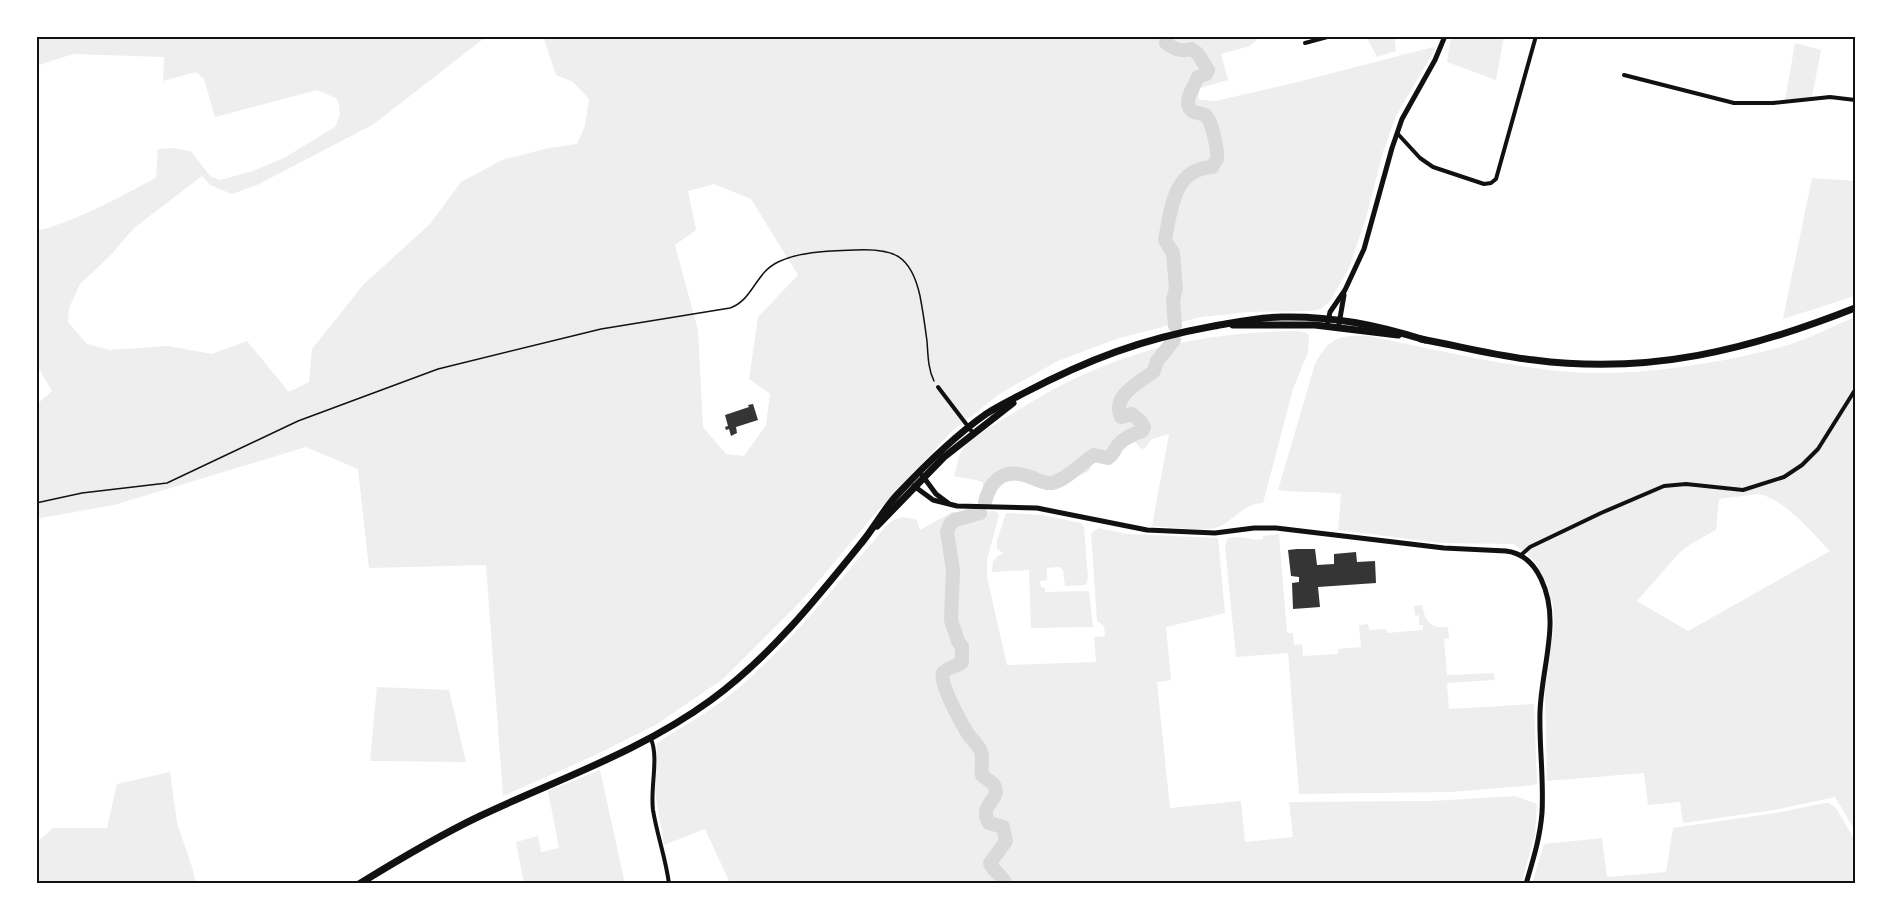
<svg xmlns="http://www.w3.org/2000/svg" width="1891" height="920" font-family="Inter,sans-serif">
<rect width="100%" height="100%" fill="#fff"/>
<g fill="#eee" fill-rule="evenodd">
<path d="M 36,36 L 487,36 L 374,124 L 257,185 L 232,194 L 210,185 L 202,176 L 134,228 L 109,257 L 80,284 L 69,308 L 68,322 L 87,344 L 109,350 L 168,346 L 212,354 L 247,341 L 289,392 L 309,382 L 312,349 L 364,284 L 430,224 L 461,182 L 502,160 L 549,148 L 577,144 L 585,126 L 589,99 L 573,82 L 556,75 L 544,39 L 538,36 L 1261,36 L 1250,46 L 1221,54 L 1228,80 L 1200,88 L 1198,98 L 1200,100 L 1215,101 L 1298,82 L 1433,47 L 1435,49 L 1396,116 L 1383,152 L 1366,218 L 1349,268 L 1330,301 L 1321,309 L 1309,311 L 1249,312 L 1201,317 L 1116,339 L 1058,361 L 1001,393 L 951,432 L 874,515 L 805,597 L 723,679 L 657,724 L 593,756 L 503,796 L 486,565 L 369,568 L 358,469 L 306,447 L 114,505 L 36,519 L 36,405 L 52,391 L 36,364 L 36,231 C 78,221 117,198 156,178 L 158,149 L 171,148 L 191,151 L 210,176 L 220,180 L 253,171 L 284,158 L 335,127 L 340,115 L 339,105 L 336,98 L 317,90 L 215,117 L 204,79 L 196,72 L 163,81 L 164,57 L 73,54 L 36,66 ZM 714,184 L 751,199 L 798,275 L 758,317 L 749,379 L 770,394 L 766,425 L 744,456 L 726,454 L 703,427 L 698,330 L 675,245 L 696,230 L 688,191 Z"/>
<polygon points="1366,36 1394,36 1396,51 1377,57"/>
<polygon points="1451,36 1504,36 1496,80 1447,62"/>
<polygon points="1795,43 1821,50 1812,97 1785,100"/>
<polygon points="1812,178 1855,181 1855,296 1783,319"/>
<path d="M 1855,317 L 1855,831 L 1835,797 L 1774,810 L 1683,823 L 1680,802 L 1648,805 L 1644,773 L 1547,781 L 1545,691 L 1554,625 L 1553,605 L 1547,584 L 1534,560 L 1514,544 L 1441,543 L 1338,530 L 1341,494 C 1319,491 1300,493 1278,490 L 1315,364 C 1330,337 1339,335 1369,336 C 1436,350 1503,366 1571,372 C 1637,377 1724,363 1788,345 C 1810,338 1833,326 1855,317 ZM 1759,494 C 1786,500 1811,532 1830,551 L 1688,631 L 1637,601 L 1679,553 L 1689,545 L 1716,530 L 1719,499 Z"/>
<path d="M 1295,331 L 1304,332 L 1309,335 L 1308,352 L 1293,389 L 1263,503 C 1241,504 1237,519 1218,527 C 1205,532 1167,527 1152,526 L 1169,434 L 1152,439 L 1144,449 L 1140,448 L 1135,442 L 1121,446 L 1118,457 L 1110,462 L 1093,460 L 1090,470 C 1080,475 1061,486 1050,487 C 1043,487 1039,483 1033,480 C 1012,470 997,486 988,502 L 983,502 L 985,494 L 982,482 C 973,478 964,479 954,476 C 957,468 958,456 962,450 C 969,439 999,422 1010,415 C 1104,355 1185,333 1295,331 Z"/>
<path d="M 994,511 L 997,512 L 999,515 L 987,560 L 987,577 L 1007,665 L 1096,662 L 1094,637 L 1105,636 L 1104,626 L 1097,621 L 1091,533 L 1099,528 L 1127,534 L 1218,538 L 1225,613 L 1166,627 L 1171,680 L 1157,682 L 1170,808 L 1241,801 L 1245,842 L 1293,837 L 1289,802 L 1431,801 L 1515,796 L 1537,804 L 1535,835 L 1521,884 L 723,884 L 729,881 L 705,829 L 664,845 L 655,791 L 657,743 C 681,727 708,713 730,695 C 787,649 840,580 887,525 C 898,516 904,516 917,520 L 920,530 L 952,512 Z"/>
<polygon points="1006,513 1042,515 1081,523 1084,527 1088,577 1086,585 1065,586 1063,570 1059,567 1047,568 1047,580 1040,581 1041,587 1045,588 1045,592 1089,591 1093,627 1031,628 1029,570 992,572 993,561 999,555 1002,555 1002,552 997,549 997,540"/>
<path d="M 1279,534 L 1287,633 L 1293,633 L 1294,645 L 1302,644 L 1303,656 L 1338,654 L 1338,649 L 1361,647 L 1359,625 L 1368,624 L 1369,630 L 1386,629 L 1387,633 L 1423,630 L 1423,625 L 1419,625 L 1419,615 L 1415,616 L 1414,606 L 1422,605 C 1425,622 1431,629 1448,627 L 1449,638 L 1444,639 L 1447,675 L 1494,673 L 1495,680 L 1447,683 L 1449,709 L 1534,704 L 1537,783 L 1534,785 L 1451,792 L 1299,794 L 1288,653 L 1236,657 L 1225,547 L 1227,539 C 1232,536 1250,537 1255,540 L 1263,539 L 1263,536 Z"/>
<polygon points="377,687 449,690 466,762 370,761"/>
<polygon points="600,770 625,884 524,884 516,842 538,836 541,852 559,848 548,791"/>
<polygon points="170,772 177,823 192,867 196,884 36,884 36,843 53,828 107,828 117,784"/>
<polygon points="1825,803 1829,803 1836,808 1855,841 1855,884 1532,884 1544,844 1602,838 1607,877 1666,872 1673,828 1775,813"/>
</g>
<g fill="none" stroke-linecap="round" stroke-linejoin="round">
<g stroke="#d9d9d9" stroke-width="14">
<path d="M 1168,36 L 1166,43 C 1174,49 1181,52 1191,49 L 1198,54 L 1208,70 L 1206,74 L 1198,77 C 1195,85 1185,98 1189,107 C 1192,114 1199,112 1205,115 C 1212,119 1218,151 1217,159 C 1216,162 1213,164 1212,167 C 1173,169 1171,210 1165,240 L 1173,253 L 1176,288 L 1173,300 L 1175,326"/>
<path d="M 985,502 C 991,479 1005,467 1030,477 C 1037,479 1043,484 1052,483 C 1068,479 1081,463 1094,455 L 1108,458 C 1114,454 1114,450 1118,445 C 1124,438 1133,434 1142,431 L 1144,427 L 1141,422 L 1132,414 L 1121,417 C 1111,395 1141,382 1154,371 L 1157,361 L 1174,340"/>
<path d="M 980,513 L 955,520 L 950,524 L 947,532 L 953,570 L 951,620 L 958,641 L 962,647 L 962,662 C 957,667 947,667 943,673 C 938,682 964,728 970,737 C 974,741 979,746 981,752 C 984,759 980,767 982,775 C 985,778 991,781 994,785 C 1003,799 977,805 989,823 L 1003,827 L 1006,841 L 990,863 C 993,871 1002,875 1006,884"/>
</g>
</g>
<g fill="#353535">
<polygon points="753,404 758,420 736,427 737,433 731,436 729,429 726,430 725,427 728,426 725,415 749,407 748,405"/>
<polygon points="1297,549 1315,549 1317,565 1334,564 1334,554 1356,552 1357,562 1375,561 1376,583 1318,587 1320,607 1293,609 1292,583 1299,582 1299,577 1291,576 1288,550"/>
</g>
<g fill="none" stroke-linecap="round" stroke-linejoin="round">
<path stroke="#111" stroke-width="1.5" d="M 36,503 L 82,493 L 167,483 L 298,421 L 438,369 L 601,329 L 730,308 C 753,300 755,273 778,262 C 801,251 830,251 855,250 C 894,248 911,255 920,296 C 923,311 925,326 927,341 C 928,355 928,369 934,381"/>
<g stroke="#111" stroke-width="4">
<polyline points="1305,43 1331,36"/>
<polyline points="1624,75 1734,103 1773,103 1830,97 1855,100"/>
<polyline points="1397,133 1420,158 1433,167 1484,184 1491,183 1496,179 1536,36"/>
<polyline points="938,387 973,433"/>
<polyline points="1521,555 1530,547 1601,513 1664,486 1686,484 1743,490 1784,477 1802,465 1818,449 1855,390"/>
<path d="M 651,739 C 659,758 650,788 653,810 C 657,835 666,859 669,884"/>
</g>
<g stroke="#111" stroke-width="5">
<polyline points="1339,324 1344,295"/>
<polyline points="1327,326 1330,312 1345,290 1364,249 1392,148 1402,119 1435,60 1445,36"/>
<polyline points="922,475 936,494 948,503"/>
<path d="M 914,486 L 933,500 L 957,506 L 1037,508 L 1147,530 L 1215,533 L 1254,528 L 1276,528 L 1444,548 L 1506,551 C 1540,555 1551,597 1550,626 C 1549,655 1541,683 1540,712 C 1539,746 1544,779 1542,813 C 1540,838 1533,860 1526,884"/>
</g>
<g stroke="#111" stroke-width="7">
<polyline points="1233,325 1315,325 1398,335"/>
<path d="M 1421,339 C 1459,346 1496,356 1534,360 C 1649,375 1749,350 1855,308"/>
<polyline points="877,526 944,457 1013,403"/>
<path d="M 359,884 C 398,860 438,836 480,816 C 558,779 640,752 711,700 C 770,657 817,598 863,541 C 875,526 884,509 897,495 C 924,466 953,437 986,414 C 998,406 1011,400 1024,393 C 1089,359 1142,339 1214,326 C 1237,322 1259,317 1282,317 C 1334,316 1376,325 1425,340"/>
</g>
</g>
<rect width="1891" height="920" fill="none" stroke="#ffffff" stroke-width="75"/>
<rect x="38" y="38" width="1816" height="844" fill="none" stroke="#111" stroke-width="2"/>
</svg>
